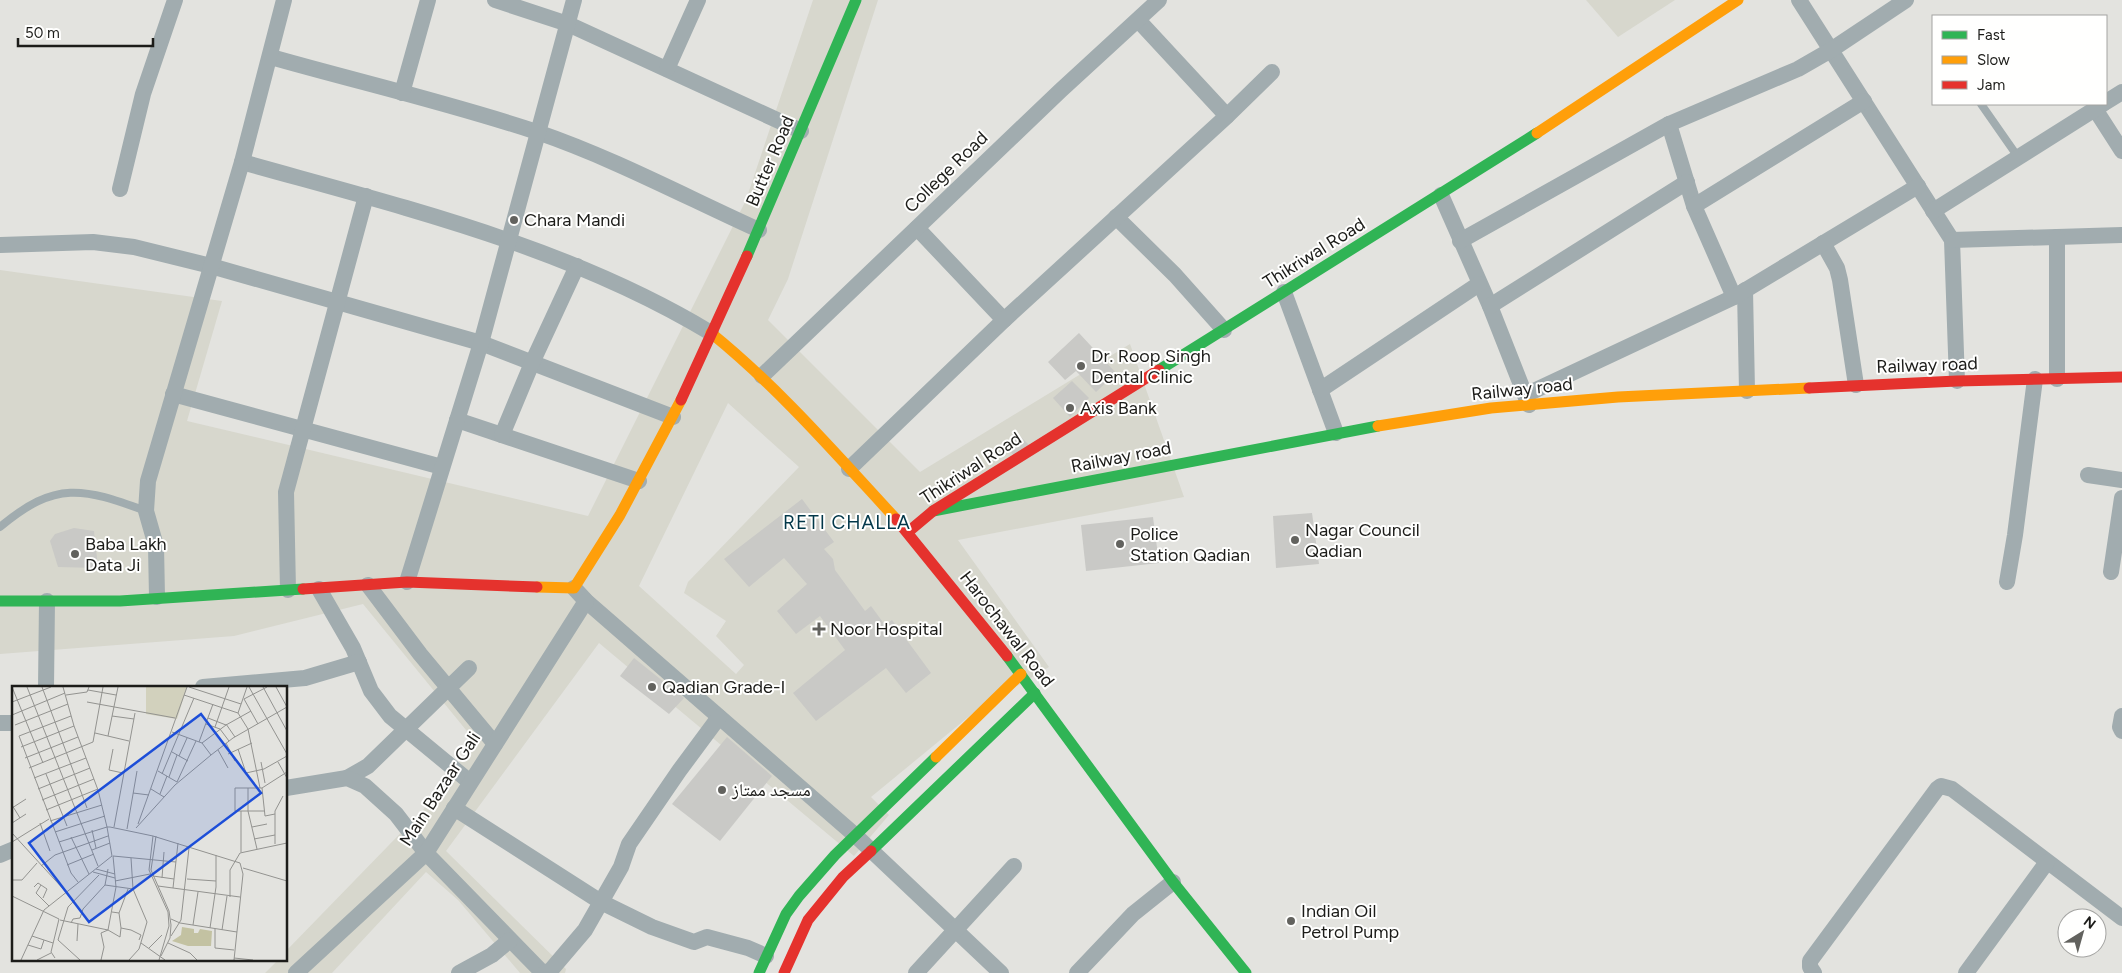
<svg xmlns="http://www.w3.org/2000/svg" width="2122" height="973" font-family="Figtree,'Noto Naskh Arabic',sans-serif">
<rect width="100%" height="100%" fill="#e3e3df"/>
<g fill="#d7d7cd" fill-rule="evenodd">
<path d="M 813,0 L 878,0 L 788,279 L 768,320 L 920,472 L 1130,344 L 1184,497 L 958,540 L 1049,667 L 978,709 L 871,797 L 889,815 L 854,856 L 599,643 L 446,851 L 566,969 L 565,973 L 520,973 L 458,900 L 426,872 L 332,973 L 265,973 L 279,959 L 286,959 L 286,951 L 423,810 L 475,741 L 363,604 L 234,636 L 0,654 L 0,270 L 222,301 L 187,421 L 588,516 L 746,200 ZM 728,403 L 799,467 L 688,582 L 684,593 L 726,621 L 716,636 L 744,665 L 736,674 L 639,586 Z"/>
<polygon points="1586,0 1675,0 1618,37"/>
</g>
<g fill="#c9c9c6">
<polygon points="1079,333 1116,373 1096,392 1076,371 1065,380 1048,362"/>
<polygon points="1072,381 1089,398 1070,417 1053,398"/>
<polygon points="1019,435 1030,446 1015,457 1005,445"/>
<polygon points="802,499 834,542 824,549 833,559 835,570 865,611 871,606 885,625 892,620 931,673 906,693 886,668 816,721 793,693 845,650 820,616 796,634 777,611 807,584 784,558 749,587 724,559"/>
<polygon points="1312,513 1319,564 1276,568 1273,516"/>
<polygon points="1153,517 1159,563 1086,571 1081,525"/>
<polygon points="74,528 94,531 98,568 58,567 50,541 55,534"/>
<polygon points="634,658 684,698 669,714 620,676"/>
<polygon points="727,737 772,776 720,841 672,804"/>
</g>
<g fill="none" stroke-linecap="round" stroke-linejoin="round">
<g stroke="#a1acaf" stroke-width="8">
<polyline points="1981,104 2018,157"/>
<path d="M 0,527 C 56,480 83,488 146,511"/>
</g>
<g stroke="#a1acaf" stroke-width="16">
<polyline points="495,0 568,24 801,131"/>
<polyline points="1799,0 1952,240 1957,381"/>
<polyline points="1138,20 1227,116"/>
<path d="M 271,57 C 359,82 450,103 537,132 C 613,158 686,197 759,230"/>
<polyline points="667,69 698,0"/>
<polyline points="402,93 428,0"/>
<polyline points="2106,102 2122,92"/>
<polyline points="2095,109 2122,151"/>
<polyline points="1669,124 1694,206 1734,297"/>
<path d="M 242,162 C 402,207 567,246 711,333"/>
<polyline points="120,189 143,94 175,0"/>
<polyline points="1441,195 1490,306 1529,405"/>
<polyline points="1694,206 1864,101"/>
<polyline points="1933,211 2103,104"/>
<polyline points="1116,217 1175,275 1224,330"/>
<polyline points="917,228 1004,320"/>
<polyline points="1952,240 2122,235"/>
<polyline points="1460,241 1669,124 1798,69 1831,50 1906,0"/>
<polyline points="1823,243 1837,268 1840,280 1856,385"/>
<polyline points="0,245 93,242 134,247 211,266 481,343 673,417"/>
<polyline points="1745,290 1747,391"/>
<polyline points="1284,292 1336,433"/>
<polyline points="1490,306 1687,182"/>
<polyline points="762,376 1060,91 1159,0"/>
<polyline points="2057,379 2057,237"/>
<polyline points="1320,390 1479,284"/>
<polyline points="173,394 442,467"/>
<polyline points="1525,395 1734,297 1918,186"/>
<polyline points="457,420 639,481"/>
<polyline points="502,435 532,363 577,266"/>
<polyline points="849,469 1004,320 1227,116 1272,72"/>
<polyline points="2088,475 2122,480"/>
<polyline points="2111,572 2122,498"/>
<polyline points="407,582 481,343 574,0"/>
<polyline points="2007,582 2015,535 2035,379"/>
<polyline points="368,585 420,654 495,744"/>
<polyline points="574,588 586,601 856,836 1001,973"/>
<polyline points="319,589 353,648 371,691 390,716 470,782"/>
<polyline points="288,590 286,492 366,196"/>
<polyline points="157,597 156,546 146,511 148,481 242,162 284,0"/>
<polyline points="46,687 47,601"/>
<polyline points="203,687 305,678 359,662"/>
<polyline points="2122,716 2120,727 2122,731"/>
<polyline points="0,723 14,723"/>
<polyline points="347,778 368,766 469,668"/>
<polyline points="286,788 347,778 365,786 396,814 426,853 539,969 541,973"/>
<polyline points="454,808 601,902 652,927 694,942 707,937 748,948 766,956"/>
<polyline points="0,855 14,849"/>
<polyline points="296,973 426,853 586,601"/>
<polyline points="459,973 492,955 510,940"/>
<polyline points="545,973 551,970 585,930 621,867 629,844 679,771 719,717"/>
<polyline points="916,973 1014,866"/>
<polyline points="1077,973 1133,914 1173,882"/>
<polyline points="1814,973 1810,967 1810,961 1937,789 1941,786 1952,789 2122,918"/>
<polyline points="1966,973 2047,862"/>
</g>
<g stroke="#30b455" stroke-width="11">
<polyline points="747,256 856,0"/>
<polyline points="1159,370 1537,133"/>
<polyline points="933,511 1378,426"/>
<polyline points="0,601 120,601 303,589"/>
<polyline points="1007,656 1173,882 1246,973"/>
<polyline points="871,851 1035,693"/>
<polyline points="759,973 786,914 799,896 835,855 936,757"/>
</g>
<g stroke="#ff9f0a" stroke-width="11">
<polyline points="1537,133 1738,0"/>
<path d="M 711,333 C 779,388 836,454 896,519"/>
<polyline points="1378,426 1491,408 1618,397 1809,388"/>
<polyline points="537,587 574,588 620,515 681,400"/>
<polyline points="936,757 1021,674"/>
</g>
<g stroke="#e5322d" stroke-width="11">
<polyline points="1809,388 1957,381 2122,377"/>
<polyline points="681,400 747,256"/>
<polyline points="896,519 1007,656"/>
<polyline points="908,532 933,511 1159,370"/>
<polyline points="303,589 407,582 537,587"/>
<polyline points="784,973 808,920 843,877 871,851"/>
</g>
</g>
<g fill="#62625e" stroke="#fffffe" stroke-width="2">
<circle cx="514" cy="220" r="5"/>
<circle cx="1081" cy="366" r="5"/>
<circle cx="1070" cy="408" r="5"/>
<circle cx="1295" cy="540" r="5"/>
<circle cx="1120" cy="544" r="5"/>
<circle cx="75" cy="554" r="5"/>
<path d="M816.5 621.5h5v5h5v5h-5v5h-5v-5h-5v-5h5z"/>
<circle cx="652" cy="687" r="5"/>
<circle cx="722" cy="790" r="5"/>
<circle cx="1291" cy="921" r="5"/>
</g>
<g text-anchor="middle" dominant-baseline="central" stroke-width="4" stroke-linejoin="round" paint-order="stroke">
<g font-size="18" fill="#1c1c19" stroke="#fffffe">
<text transform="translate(770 161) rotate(-67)">Butter Road</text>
<text transform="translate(946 172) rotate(-44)">College Road</text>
<text transform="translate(1314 253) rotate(-32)">Thikriwal Road</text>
<text transform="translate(1927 365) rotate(-2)">Railway road</text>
<text transform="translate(1522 389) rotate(-6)">Railway road</text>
<text transform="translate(1121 457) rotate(-11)">Railway road</text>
<text transform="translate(971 468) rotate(-33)">Thikriwal Road</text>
<text transform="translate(1007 629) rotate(52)">Harochawal Road</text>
<text transform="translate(440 789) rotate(-57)">Main Bazaar Gali</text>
</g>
<g font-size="18" fill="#1c1c19" stroke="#fffffe" text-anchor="start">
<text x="524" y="220">Chara Mandi</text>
<text x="1091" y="356">Dr. Roop Singh<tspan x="1091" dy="21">Dental Clinic</tspan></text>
<text x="1080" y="408">Axis Bank</text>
<text x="1305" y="530">Nagar Council<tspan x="1305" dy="21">Qadian</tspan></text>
<text x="1130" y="534">Police<tspan x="1130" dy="21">Station Qadian</tspan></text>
<text x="85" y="544">Baba Lakh<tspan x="85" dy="21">Data Ji</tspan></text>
<text x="830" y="629">Noor Hospital</text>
<text x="662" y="687">Qadian Grade-I</text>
<text x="732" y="790">مسجد ممتاز</text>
<text x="1301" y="911">Indian Oil<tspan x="1301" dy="21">Petrol Pump</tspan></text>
</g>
<g font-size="19" letter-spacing="1" fill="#023749" stroke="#fffffe">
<text x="847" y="522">RETI CHALLA</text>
</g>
</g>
<g transform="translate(12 686)">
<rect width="275" height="275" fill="#e3e3df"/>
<path d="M 134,1 L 175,1 L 165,33 L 134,28 Z" fill="#d2d1bd"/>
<path d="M 170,241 L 182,243 L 182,247 L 186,247 L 188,243 L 200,245 L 199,260 L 176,260 L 160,255 L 169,249 Z" fill="#c3c2a2"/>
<path fill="none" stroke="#939390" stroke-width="1" d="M 0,1 L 31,77M 15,1 L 86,180M 30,1 L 75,122M 177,1 L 229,18M 237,1 L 275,68M 251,1 L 275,45M 264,1 L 275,21M 76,4 L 104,9M 54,9 L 75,6 L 77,1M 172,9 L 226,27 L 236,43M 232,13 L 246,38M 232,13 L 255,1M 0,16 L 39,1M 75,16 L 163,32M 226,27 L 235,1M 0,29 L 53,7M 59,30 L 7,50 L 59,187 L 66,196M 100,30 L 122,33M 196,32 L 214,39M 194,38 L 208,43 L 217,55M 214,38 L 223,51M 3,39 L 56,18M 203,41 L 217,1M 236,43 L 248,102M 160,46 L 190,57 L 199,69M 83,47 L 117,55M 96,50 L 106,1M 187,56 L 201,18M 190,57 L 214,39 L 239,25M 214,57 L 223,75M 9,61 L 62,40M 101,63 L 97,84 L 111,87M 226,63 L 234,87 L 252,83 L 275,70M 206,64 L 216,82M 160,66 L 176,75M 216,68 L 240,57M 167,70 L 175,52M 13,72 L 66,51M 249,76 L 253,97M 266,76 L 275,92M 17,82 L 81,56 L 91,1M 146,85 L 165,96M 34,88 L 55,140M 150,88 L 182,12M 157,91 L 165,69M 22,92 L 74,72M 165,96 L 184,55M 236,102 L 236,125 L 245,163M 250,102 L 223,102 L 223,125 L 252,125M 26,103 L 78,82M 139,103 L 152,111M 121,107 L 137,109M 148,108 L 155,90M 30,114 L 82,93M 0,119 L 8,132M 0,122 L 14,113M 34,124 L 86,103M 263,128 L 253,130 L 250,102 L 275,86M 38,135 L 90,119M 0,137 L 14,128M 28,137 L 38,165M 126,138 L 175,1M 102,141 L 123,27M 240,141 L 255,138M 124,142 L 163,99 L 199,69 L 221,52 L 275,21M 115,143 L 125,85M 80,144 L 84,162M 43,146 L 93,130M 0,147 L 54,206M 141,150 L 137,184 L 156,226 L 157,240 L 147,274M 144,150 L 139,184 L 157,225 L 159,239 L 158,252 L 149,270M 59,151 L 77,188M 242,153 L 263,149M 0,156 L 37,133M 47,156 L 95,141 L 86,104 L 62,40 L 51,1M 263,158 L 263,125 L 271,110M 80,164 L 98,157M 229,166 L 229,125M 101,170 L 164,176M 119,172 L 121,203M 55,179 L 82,168M 29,180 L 43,169 L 96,150M 231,182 L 275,195M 84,183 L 103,188M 81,186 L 103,192M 141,190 L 162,193M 150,192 L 152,166M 175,193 L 204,195M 0,194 L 10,194 L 25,177M 103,195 L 138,188M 29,199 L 24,207 L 37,220M 93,199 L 96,183M 146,200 L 228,211M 22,201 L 26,197 L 35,203 L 31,212M 161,202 L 166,157M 0,210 L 47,233 L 39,266 L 43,272M 218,211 L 218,184 L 228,167 L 275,157M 100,226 L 107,227 L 109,242M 107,227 L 116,203M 159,233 L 168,237 L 225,246M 48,234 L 96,244 L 108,251 L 109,242 L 119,244 L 129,249 L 127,254M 59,237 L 61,233 L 68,232 L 71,223 L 93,199 L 121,203 L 135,236 L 127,263 L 117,274M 181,239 L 186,206M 198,242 L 204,201 L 204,169M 203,243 L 203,262 L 222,264M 96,244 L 104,201 L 101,170M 210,244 L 215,210M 20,250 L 41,257M 159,250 L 169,234 L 177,162M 46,254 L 56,221 L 87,189M 46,254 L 68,274M 65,255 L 66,238M 129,257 L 153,274M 156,257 L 178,267 L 185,274M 16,259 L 29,263 L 32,254M 137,262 L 150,249M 222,272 L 241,274M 9,274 L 32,224 L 100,170 L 95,141 L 98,141 L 141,150 L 228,177 L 231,188 L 222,274M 25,274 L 39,267M 89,274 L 92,261 L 89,247 L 96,244"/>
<path fill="#1d4ed8" fill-opacity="0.15" stroke="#1d4ed8" stroke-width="2.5" d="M 189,28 L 249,107 L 77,236 L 17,157 Z"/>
<rect width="275" height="275" fill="none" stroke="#1c1c19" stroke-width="2.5"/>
</g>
<rect x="1932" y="15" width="175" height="90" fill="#fffffe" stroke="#a4a4a2"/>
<rect x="1942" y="31" width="25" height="8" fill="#30b455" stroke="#a4a4a2"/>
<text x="1977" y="40" font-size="15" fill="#1c1c19">Fast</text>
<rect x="1942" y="56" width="25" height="8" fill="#ff9f0a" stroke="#a4a4a2"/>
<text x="1977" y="65" font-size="15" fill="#1c1c19">Slow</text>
<rect x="1942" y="81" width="25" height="8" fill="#e5322d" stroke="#a4a4a2"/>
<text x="1977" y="90" font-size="15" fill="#1c1c19">Jam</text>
<g transform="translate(2082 933) rotate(37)"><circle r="24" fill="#fffffe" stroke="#a4a4a2"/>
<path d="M0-4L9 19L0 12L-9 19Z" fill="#62625e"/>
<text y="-8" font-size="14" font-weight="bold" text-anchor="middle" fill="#1c1c19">N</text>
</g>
<path d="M18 38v8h135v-8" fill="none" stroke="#1c1c19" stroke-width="2.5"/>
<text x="25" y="38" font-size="15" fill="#1c1c19" stroke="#fffffe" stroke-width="4" paint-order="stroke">50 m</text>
</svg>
